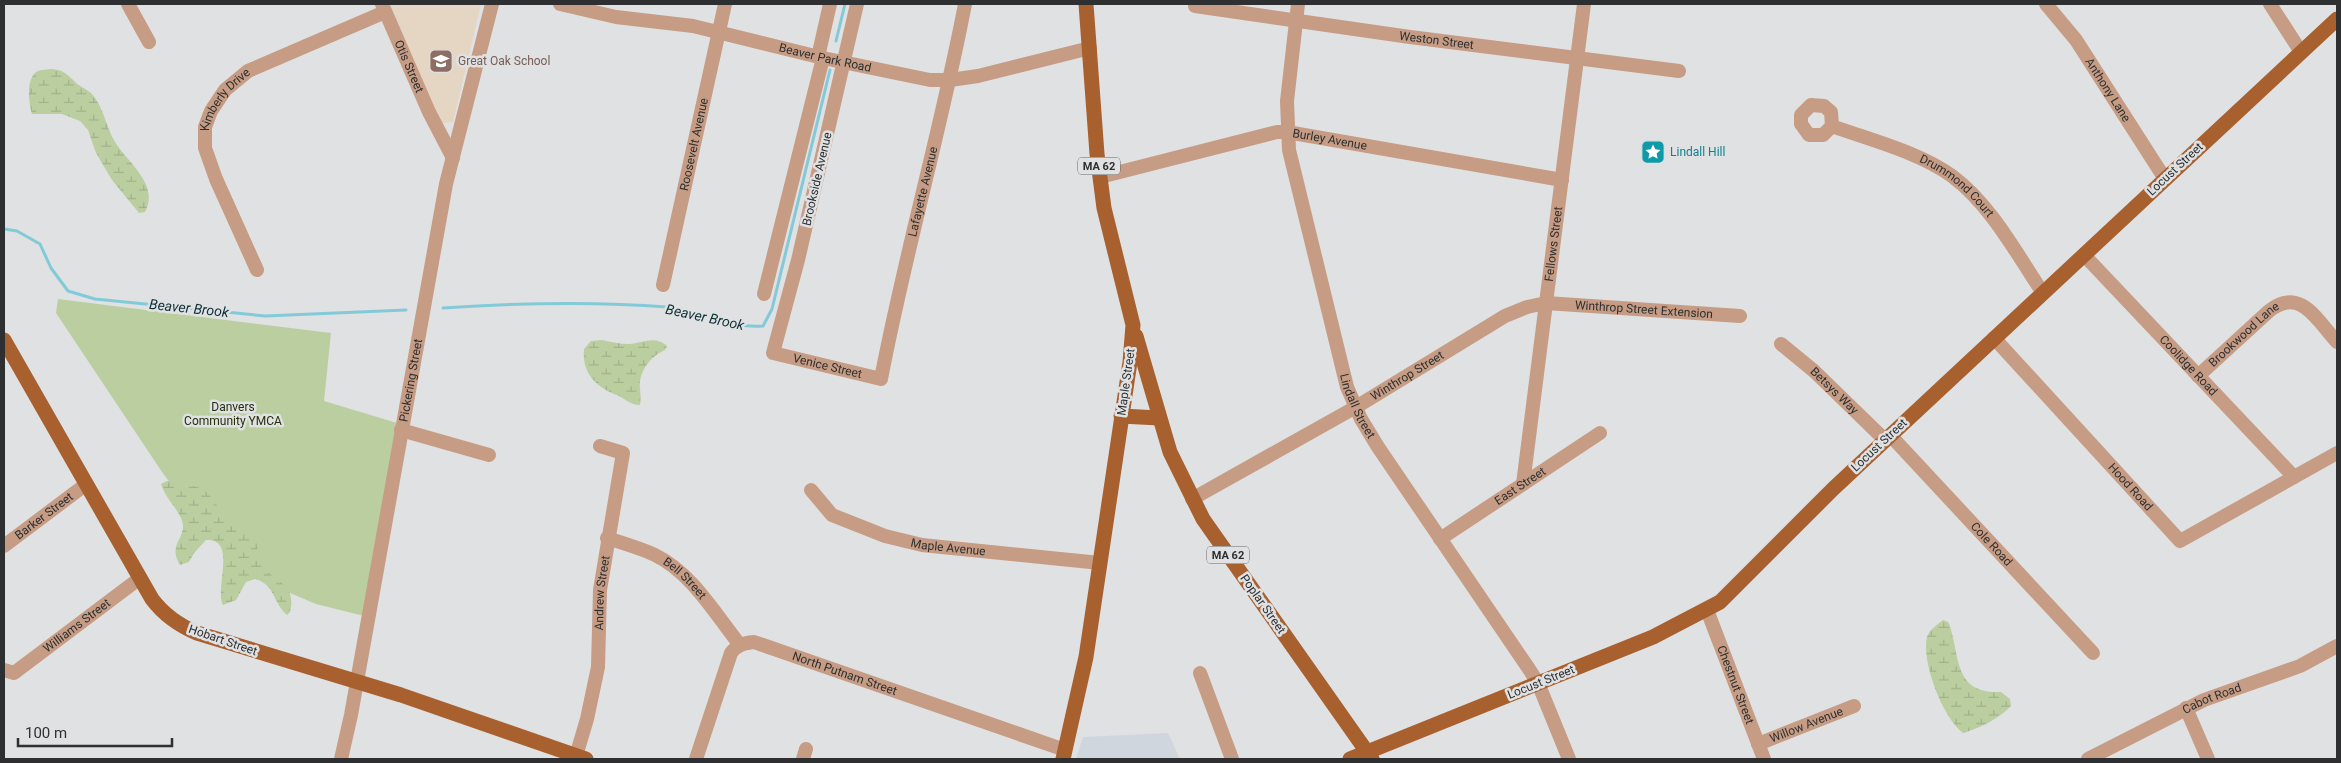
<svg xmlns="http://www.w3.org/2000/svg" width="2341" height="763" font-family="Roboto,sans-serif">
<defs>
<pattern id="wetland-marsh" width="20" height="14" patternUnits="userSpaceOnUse" patternTransform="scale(1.25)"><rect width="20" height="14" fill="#bbcea0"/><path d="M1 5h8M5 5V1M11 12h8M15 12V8" fill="none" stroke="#a1b18a"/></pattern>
</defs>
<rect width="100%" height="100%" fill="#e0e1e3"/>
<polygon fill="#d0d6dd" points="1168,733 1180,759 1076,759 1083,737"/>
<polygon fill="#e5d5c3" points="390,4 481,4 453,122 443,123 438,118"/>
<polygon fill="#bbcea0" points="58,299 331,333 324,401 397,423 364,616 316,604 271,585 202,526 162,472 56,313"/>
<g fill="url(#wetland-marsh)">
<path d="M 51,69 C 64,70 67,74 76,83 C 81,87 88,90 92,94 C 104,108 106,127 115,142 C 128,163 160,185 145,212 L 139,213 L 112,180 L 96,153 L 88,130 L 80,121 L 62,114 L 32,114 C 29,103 26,82 35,73 C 39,69 46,70 51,69 Z"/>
<path d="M 602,340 C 611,342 620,344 629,344 C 643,343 655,335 667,346 L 665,350 C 653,355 642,367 640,381 C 639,389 642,396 640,405 C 629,405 624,397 614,394 C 594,385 582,372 584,349 L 591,341 Z"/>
<path d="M 167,481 C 173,481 199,486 204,490 C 213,496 217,509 226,515 C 235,523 255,529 257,542 C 259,551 255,556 260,564 C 274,583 297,582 290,612 L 287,615 C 273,603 275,584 255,579 L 246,582 L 236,600 L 223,605 C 214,589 238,538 206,540 L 194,553 L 189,562 L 180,565 C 168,545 184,540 183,525 C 181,511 166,500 161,484 Z"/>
<path d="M 1943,620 L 1948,622 L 1950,626 C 1960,660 1955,694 2001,692 L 2010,699 L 2011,706 C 1997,720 1982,727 1963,733 C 1943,718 1921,662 1927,637 C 1929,630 1937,625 1943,620 Z"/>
</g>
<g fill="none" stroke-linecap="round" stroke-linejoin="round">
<g stroke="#83cad9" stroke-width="3">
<polyline points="836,41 845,4"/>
<polyline points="4,229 17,231 40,244 51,268 68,291 95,299 265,316 406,310"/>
<path d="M 443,308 C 518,303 592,301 667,307 C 700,310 730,329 763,326 L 772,309 L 830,70"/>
</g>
<g stroke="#c69c84" stroke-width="14">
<polyline points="128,4 149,42"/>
<path id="s1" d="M 382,4 L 429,112 L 453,158"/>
<path id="s2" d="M 560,4 L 616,17 L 693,26 L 823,58 L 930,80 L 950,80 L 978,76 L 1090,48"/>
<path id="s3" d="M 857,4 L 798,260 L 773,353 L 881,379 C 905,253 941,130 965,4"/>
<path id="s4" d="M 1298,4 L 1287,101 L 1289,150 L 1347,387 L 1361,419 L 1378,447 L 1529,669 L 1538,683 L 1569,759"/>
<path id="s5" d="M 2046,4 L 2076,40 L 2165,179"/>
<polyline points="2270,4 2301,52"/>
<path id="s6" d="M 1195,6 L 1410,37 L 1679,71"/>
<polyline points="818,57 830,4"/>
<path id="s7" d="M 1832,126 L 1823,135 L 1809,135 L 1801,124 L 1801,115 L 1811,105 L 1824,106 L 1831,112 L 1832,126 C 1870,140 1919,152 1952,176 C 1991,205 2016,253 2043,293"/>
<path id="s8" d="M 1100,177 L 1277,132 L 1287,132 L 1562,180"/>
<path id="s9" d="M 2084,255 L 2294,477"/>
<path id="s10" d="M 257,270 L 216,179 L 205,148 L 205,127 L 211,111 L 225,90 L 248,71 L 385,12"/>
<path id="s11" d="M 663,285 L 725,4"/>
<polyline points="764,294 823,58"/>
<path id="s12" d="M 1994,338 L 2180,541 L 2337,453"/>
<path id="s13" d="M 1781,344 L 1814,371 L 1885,440"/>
<path id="s14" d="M 2198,376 L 2269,311 C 2300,286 2317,320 2337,342"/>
<polyline points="401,430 489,455"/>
<path id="s15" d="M 1890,435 L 2093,653"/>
<path id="s16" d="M 1523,484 L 1584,4"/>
<path id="s17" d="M 811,490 L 832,515 L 885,536 L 922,545 L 1100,563"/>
<path id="s18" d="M 1192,499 L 1356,407 L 1505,316 L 1527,307 L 1546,303 L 1740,316"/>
<path id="s19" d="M 607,538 C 623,543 640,548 655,555 C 692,573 715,614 740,645"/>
<path id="s20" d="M 1440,539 L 1600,433"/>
<path id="s21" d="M 4,546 L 85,485"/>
<path id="s22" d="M 1707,610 L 1764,759"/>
<path id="s23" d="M 4,670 L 14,673 L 140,578"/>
<polyline points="1200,673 1232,759"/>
<polyline points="2186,708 2208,759"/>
<path id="s24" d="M 1758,744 L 1854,706"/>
<path id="s25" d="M 576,756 L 587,719 L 598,667 L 600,590 L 623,453 L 600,446"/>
<path id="s26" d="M 341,759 L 351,715 L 446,184 L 492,4"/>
<path id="s27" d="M 696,759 L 731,653 C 737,645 744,643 754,642 L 1065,750"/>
<polyline points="803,759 806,749"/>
<path id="s28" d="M 2088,759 L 2204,700 L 2300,666 L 2337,646"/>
</g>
<g stroke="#a9602f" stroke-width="15">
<polyline points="1136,336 1170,452 1203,519 1372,759"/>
<path d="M 4,340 L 152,599 C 164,615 178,625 197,633 L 401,695 L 586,759"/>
<polyline points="1121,416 1159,418"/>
<polyline points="1063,759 1086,657 1130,362 1133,325 1104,208 1097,154 1086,4"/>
<polyline points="1350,759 1653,637 1720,602 1833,489 2337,19"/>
</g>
</g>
<defs>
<g id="school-square" transform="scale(1.25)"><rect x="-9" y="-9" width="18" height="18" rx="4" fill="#8d6e63" stroke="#e0e1e3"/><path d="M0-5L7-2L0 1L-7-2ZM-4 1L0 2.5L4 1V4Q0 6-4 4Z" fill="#fff"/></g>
<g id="sight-square" transform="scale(1.25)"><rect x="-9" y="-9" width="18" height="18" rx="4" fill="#0f9aa8" stroke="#e0e1e3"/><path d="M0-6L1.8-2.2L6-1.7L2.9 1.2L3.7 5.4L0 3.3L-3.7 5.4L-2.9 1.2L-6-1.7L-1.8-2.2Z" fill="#fff"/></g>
</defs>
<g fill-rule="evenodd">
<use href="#school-square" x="441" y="61"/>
<use href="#sight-square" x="1653" y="152"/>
</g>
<g text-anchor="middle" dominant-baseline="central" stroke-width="5" stroke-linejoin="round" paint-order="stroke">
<g fill="#e0e1e3" stroke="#636466" stroke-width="1">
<rect x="1078" y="157.5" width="42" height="17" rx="4"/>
<rect x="1207" y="546.5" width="42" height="17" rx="4"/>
</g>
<g font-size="11" font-weight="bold" fill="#2e2f30">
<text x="1099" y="166">MA 62</text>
<text x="1228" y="555">MA 62</text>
</g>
<g font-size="12" fill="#2e2f30" stroke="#e0e1e3">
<text stroke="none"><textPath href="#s6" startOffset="244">Weston Street</textPath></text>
<text stroke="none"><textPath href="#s2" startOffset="271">Beaver Park Road</textPath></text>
<text stroke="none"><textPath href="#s1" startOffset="68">Otis Street</textPath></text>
<text stroke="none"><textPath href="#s5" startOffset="106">Anthony Lane</textPath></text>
<text stroke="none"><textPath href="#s10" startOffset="188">Kimberly Drive</textPath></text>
<text stroke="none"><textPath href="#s8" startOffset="236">Burley Avenue</textPath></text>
<text stroke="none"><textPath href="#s11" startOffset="144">Roosevelt Avenue</textPath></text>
<text transform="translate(2175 169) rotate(-43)">Locust Street</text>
<text transform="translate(817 179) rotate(-77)">Brookside Avenue</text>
<text stroke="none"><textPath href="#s7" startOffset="240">Drummond Court</textPath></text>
<text stroke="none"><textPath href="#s3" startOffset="662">Lafayette Avenue</textPath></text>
<text stroke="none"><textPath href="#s16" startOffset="242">Fellows Street</textPath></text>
<text stroke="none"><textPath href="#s18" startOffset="504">Winthrop Street Extension</textPath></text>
<text stroke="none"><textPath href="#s14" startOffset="62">Brookwood Lane</textPath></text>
<text stroke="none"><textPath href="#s3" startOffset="415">Venice Street</textPath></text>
<text stroke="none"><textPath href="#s9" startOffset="152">Coolidge Road</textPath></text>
<text stroke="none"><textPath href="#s18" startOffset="248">Winthrop Street</textPath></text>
<text stroke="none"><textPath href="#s26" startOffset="385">Pickering Street</textPath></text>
<text transform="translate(1126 382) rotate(-82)">Maple Street</text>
<text stroke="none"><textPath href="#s13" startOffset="71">Betsys Way</textPath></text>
<text stroke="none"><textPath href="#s4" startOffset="412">Lindall Street</textPath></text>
<text transform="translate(1879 445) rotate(-43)">Locust Street</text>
<text stroke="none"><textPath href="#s20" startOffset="96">East Street</textPath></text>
<text stroke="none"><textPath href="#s12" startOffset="202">Hood Road</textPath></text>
<text stroke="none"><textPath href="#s21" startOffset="50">Barker Street</textPath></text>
<text stroke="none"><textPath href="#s15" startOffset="149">Cole Road</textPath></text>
<text stroke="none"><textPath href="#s17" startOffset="154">Maple Avenue</textPath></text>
<text stroke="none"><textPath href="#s19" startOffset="89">Bell Street</textPath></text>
<text stroke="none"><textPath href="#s25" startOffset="166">Andrew Street</textPath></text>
<text transform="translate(1263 604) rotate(55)">Poplar Street</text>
<text stroke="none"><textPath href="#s23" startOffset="89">Williams Street</textPath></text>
<text transform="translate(223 640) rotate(19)">Hobart Street</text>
<text stroke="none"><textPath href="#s27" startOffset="234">North Putnam Street</textPath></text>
<text transform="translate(1541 682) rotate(-22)">Locust Street</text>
<text stroke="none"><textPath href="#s22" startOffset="80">Chestnut Street</textPath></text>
<text stroke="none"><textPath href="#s28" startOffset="138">Cabot Road</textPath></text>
<text stroke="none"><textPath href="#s24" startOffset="52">Willow Avenue</textPath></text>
</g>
<g font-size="12" fill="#785e54" stroke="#e0e1e3" text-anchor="start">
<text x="458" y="61">Great Oak School</text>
</g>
<g font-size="12" fill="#0d838f" stroke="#e0e1e3" text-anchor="start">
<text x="1670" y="152">Lindall Hill</text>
</g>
<g font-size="12" fill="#233009" stroke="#e0e1e3">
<text x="233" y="407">Danvers<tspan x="233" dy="14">Community YMCA</tspan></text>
</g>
<g font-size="14" font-style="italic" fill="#0d3037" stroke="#e0e1e3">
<text transform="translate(189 308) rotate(6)">Beaver Brook</text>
<text transform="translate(705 317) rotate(12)">Beaver Brook</text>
</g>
</g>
<rect width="2341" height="763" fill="none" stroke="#2e2f30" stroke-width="10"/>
<path d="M18 738v8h154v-8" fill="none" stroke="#2e2f30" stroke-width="2.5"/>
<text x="25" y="738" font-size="15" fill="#2e2f30" stroke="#e0e1e3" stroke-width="4" paint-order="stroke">100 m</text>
</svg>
